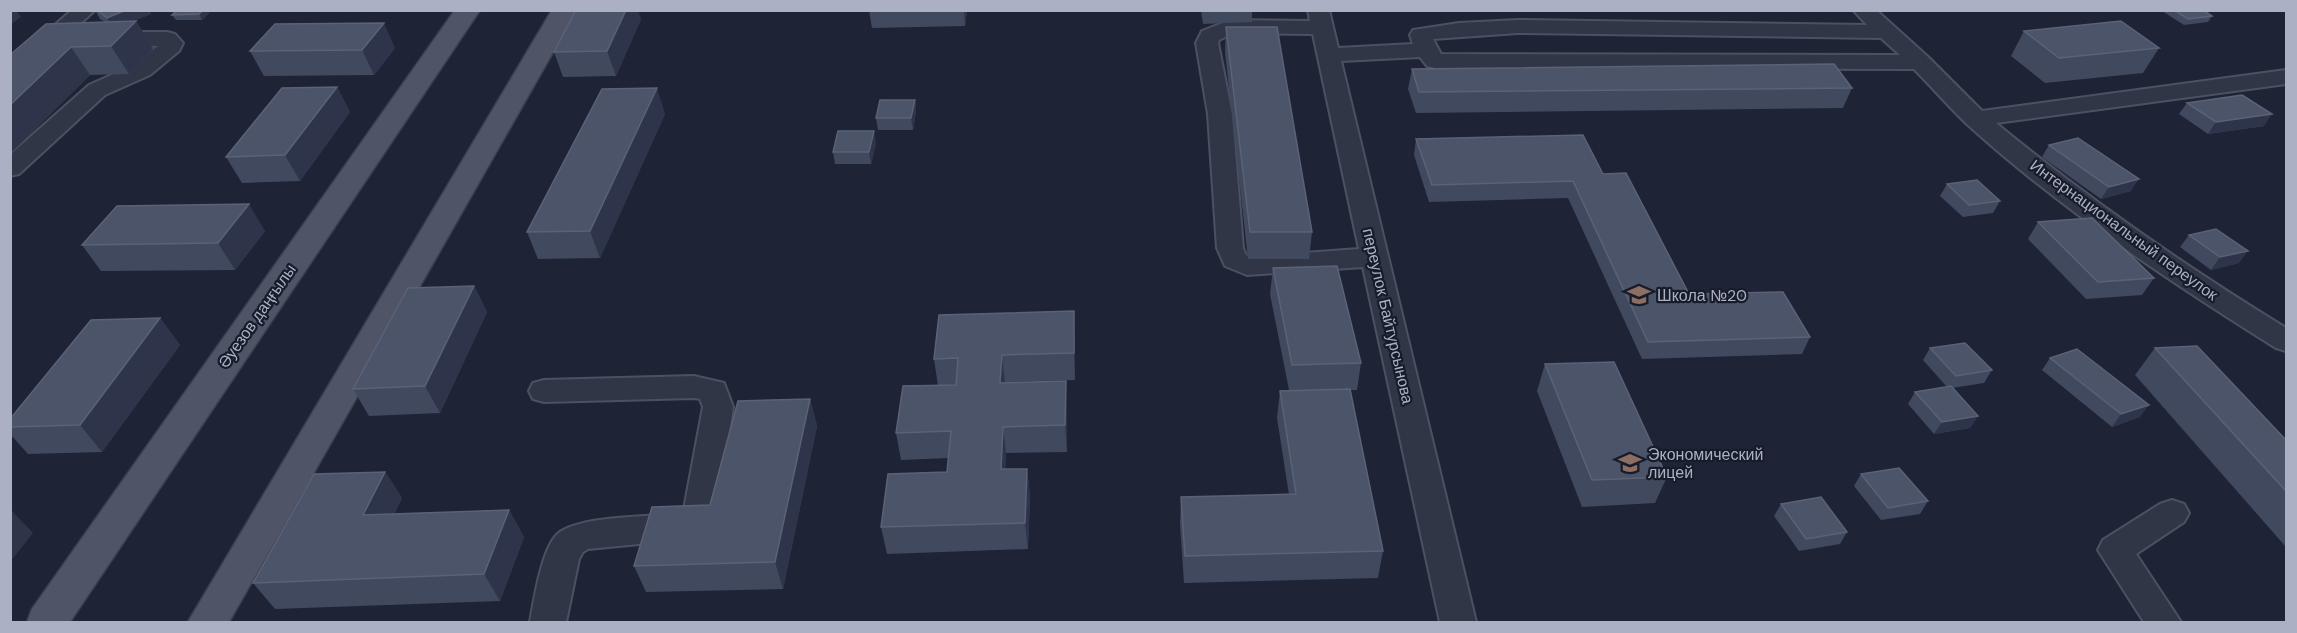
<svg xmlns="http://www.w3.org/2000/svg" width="2297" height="633" font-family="'DM Sans',sans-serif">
<rect width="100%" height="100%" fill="#1e2436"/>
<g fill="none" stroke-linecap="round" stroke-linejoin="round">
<g stroke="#4c5162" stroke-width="4">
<g id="minor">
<polygon points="72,10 95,10 18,81 10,83 10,64"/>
<path d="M 1308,10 L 1329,10 L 1338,48 L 1413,44 L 1410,35 L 1413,30 L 1459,23 L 1518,20 L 1867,25 L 1853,10 L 1876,10 L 1928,57 L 1982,111 L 2286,70 L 2286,84 L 1996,123 C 2088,199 2185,266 2286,328 L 2286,351 L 2276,348 C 2169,281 2062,210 1968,125 C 1949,107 1932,87 1914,69 L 1435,68 L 1427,66 L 1420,57 L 1341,61 L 1476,622 L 1440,622 L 1363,267 L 1247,275 L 1225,266 L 1217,248 L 1208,114 L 1196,43 L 1202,31 L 1230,20 L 1310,21 ZM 1234,33 L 1313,34 L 1359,249 L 1251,257 L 1246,255 L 1243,248 L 1232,114 L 1218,43 L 1219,40 ZM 1518,33 L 1881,38 L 1900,55 L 1441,54 L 1433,39 Z"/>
<polygon points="110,32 167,32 175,34 183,43 179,51 150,75 105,95 19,174 10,176 10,155 89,85 134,65 158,46 102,44 99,39 102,34"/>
<path d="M 694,376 L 724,383 L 733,407 L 719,507 L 708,527 L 680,540 L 588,549 L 583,552 L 579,559 L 566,622 L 530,622 C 534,601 542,544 560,532 C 583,516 646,517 674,514 L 684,509 L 703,407 L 700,399 L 694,398 L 544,402 L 533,399 L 529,391 L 533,383 L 544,380 Z"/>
<polygon points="2172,500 2184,504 2189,513 2184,522 2136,554 2181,622 2144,622 2098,550 2103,540 2160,504"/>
</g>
</g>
<g stroke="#3b4050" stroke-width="3">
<g id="major">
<polygon points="455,10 480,10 70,622 27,622 32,609"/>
<polygon points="552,10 577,10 229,622 188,622"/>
</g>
</g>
<use href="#minor" fill="#313647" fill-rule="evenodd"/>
<use href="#major" fill="#4f5567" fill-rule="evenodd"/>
</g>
<g fill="#41495f">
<polygon points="95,10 149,10 151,14 133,21 136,21 153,49 129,74 90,75 10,154 10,55 105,22 100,19"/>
<polygon points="177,10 212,10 202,20 176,20 172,15"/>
<polygon points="869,10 967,10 965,26 872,28"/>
<polygon points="1201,10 1252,10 1252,22 1203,24"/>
<polygon points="2203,10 2212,16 2208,22 2184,25 2162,11"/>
<polygon points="641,19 616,76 563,77 554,52"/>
<polygon points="1226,27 1312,232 1309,259 1248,259 1225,52"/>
<polygon points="2024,31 2159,48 2143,73 2045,83 2011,56"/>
<polygon points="395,48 374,75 264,76 250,51"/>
<polygon points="1412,69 1852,88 1843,108 1416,113 1408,89"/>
<polygon points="337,87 350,112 300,181 242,183 226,157"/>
<polygon points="915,100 916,111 913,130 878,130 876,118"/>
<polygon points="2187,103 2264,126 2208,134 2179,114"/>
<polygon points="665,114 600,258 538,259 527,232"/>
<polygon points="1416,139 1603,174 1689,294 1810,337 1802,354 1642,359 1568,198 1429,202 1414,155"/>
<polygon points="876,143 871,164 835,164 833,152"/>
<polygon points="2049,145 2131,191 2101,199 2042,157"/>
<polygon points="1947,184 2000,201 1993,213 1963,217 1940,196"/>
<polygon points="2038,222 2154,278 2142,295 2086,299 2028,239"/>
<polygon points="265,231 235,270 101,271 82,245"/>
<polygon points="2189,235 2239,263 2211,270 2180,247"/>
<polygon points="1273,268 1361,363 1357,390 1350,390 1383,551 1378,578 1184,583 1180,524 1181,497 1289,495 1277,418 1280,391 1289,390 1270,294"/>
<polygon points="474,286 487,312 440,413 369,416 353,389"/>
<polygon points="160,318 180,345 102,452 28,454 10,434 10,419"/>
<polygon points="1075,338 1075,380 1005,382 1005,383 1067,408 1067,452 1006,453 1005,469 1027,469 1030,495 1028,549 887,554 881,527 947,472 949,458 901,460 896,433 938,386 934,359"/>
<polygon points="1930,348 1992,370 1984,383 1952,388 1978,416 1970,428 1934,434 1908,404 1915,392 1947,387 1923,360"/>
<polygon points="2155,348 2286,440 2286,547 2135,375"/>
<polygon points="2050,358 2140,417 2112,427 2042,370"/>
<polygon points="1545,364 1667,477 1655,503 1582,507 1537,391"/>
<polygon points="810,399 817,426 783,589 646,592 634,566 710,505"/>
<polygon points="385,472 402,498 394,514 509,510 524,537 500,601 275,609 253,583"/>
<polygon points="1861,474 1928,501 1920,514 1881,520 1854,486"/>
<polygon points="1781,504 1847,532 1840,544 1799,551 1774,516"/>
</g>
<g fill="#2e354a">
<polygon points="10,10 16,10 21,17 10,25"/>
<polygon points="126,10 149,10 151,14 114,29 107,18"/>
<polygon points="203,10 212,10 202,20 199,14"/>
<polygon points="626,10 638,10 641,19 616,76 607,51"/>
<polygon points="964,10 967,10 965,26"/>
<polygon points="136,21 153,49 129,74 111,46"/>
<polygon points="384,23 395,48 374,75 362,50"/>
<polygon points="71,47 90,75 10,154 10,105"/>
<polygon points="337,87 350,112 300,181 285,155"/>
<polygon points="657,88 665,114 600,258 590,231"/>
<polygon points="915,100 916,111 913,130 911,118"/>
<polygon points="2272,114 2264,126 2208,134 2216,122"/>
<polygon points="874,131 876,143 871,164 869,152"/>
<polygon points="2139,179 2131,191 2101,199 2109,187"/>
<polygon points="249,204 265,231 235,270 218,243"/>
<polygon points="2248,251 2239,263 2211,270 2220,257"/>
<polygon points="474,286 487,312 440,413 425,386"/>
<polygon points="1074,311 1075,338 1075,380 1074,353"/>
<polygon points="160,318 180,345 102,452 80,425"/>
<polygon points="1002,355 1005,382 1003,410 1000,383"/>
<polygon points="1066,381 1067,408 1067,452 1065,425"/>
<polygon points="810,399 817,426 783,589 775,562"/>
<polygon points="2149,405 2140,417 2112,427 2121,414"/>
<polygon points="1978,416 1970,428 1934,434 1942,422"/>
<polygon points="1003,427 1006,453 1004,496 1001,469"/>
<polygon points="1027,469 1030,495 1028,549 1025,523"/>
<polygon points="385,472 402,498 381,542 363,515"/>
<polygon points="10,509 33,533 10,562"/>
<polygon points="509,510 524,537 500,601 484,574"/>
</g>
<g fill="#4c546a" stroke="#5b6278" stroke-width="1.5">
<polygon points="97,10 126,10 107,18"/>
<polygon points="177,10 203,10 199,14 172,15"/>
<polygon points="576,10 626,10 607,51 554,52"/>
<polygon points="2174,10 2203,10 2212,16 2188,19"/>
<polygon points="136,21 111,46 71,47 10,105 10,55 46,24"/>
<polygon points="2121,21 2159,48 2059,58 2024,31"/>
<polygon points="384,23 362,50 250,51 275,24"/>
<polygon points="1226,27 1277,27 1312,232 1250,232"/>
<polygon points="1834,64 1852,88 1419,92 1412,69"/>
<polygon points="337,87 285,155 226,157 282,88"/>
<polygon points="657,88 590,231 527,232 602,89"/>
<polygon points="2242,95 2272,114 2216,122 2187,103"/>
<polygon points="880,100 915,100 911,118 876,118"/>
<polygon points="838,131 874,131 869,152 833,152"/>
<polygon points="1583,135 1603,174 1626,173 1689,294 1783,292 1810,337 1648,342 1573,181 1432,185 1416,139"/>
<polygon points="2078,138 2139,179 2109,187 2049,145"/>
<polygon points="1977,180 2000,201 1969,205 1947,184"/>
<polygon points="249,204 218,243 82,245 117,206"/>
<polygon points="2092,218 2154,278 2098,282 2038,222"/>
<polygon points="2216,229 2248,251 2220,257 2189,235"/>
<polygon points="1337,266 1361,363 1292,365 1273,268"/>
<polygon points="474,286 425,386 353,389 408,288"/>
<polygon points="1074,311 1074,353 1002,355 1000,383 1066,381 1065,425 1003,427 1001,469 1027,469 1025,523 881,527 888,474 947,472 951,431 896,433 903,386 956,385 958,358 934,359 939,315"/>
<polygon points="160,318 80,425 10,427 10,419 91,320"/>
<polygon points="1965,343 1992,370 1956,376 1930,348"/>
<polygon points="2197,346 2286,440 2286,491 2155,348"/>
<polygon points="2077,349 2149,405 2121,414 2050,358"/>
<polygon points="1614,362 1667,477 1592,480 1545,364"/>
<polygon points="1951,386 1978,416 1942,422 1915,392"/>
<polygon points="1350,389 1383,551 1185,556 1181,497 1296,494 1280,391"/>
<polygon points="810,399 775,562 634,566 652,507 710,505 738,401"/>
<polygon points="1899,468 1928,501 1888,508 1861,474"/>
<polygon points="385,472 363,515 509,510 484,574 253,583 314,474"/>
<polygon points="1821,497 1847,532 1806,539 1781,504"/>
</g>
<defs>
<g id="school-bare" transform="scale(1.8)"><path d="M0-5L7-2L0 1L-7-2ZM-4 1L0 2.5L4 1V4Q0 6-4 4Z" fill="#8d6e63" stroke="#171c2b" stroke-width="2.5" paint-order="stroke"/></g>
</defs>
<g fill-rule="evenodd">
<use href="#school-bare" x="1639" y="295"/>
<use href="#school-bare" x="1630" y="463"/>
</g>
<g text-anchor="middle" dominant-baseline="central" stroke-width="4.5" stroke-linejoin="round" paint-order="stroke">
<g font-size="16" fill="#abb0c4" stroke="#171c2b">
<text transform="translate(2124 230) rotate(36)">Интернациональный переулок</text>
<text transform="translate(257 316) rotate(-55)">Әуезов даңғылы</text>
<text transform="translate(1388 316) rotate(77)">переулок Байтурсынова</text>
</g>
<g font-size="16" fill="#abb0c4" stroke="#171c2b" text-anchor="start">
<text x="1657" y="295">Школа №20</text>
<text x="1648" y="454">Экономический<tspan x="1648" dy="18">лицей</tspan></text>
</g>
</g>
<rect width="2297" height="633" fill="none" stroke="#abb0c4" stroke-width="24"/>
</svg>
